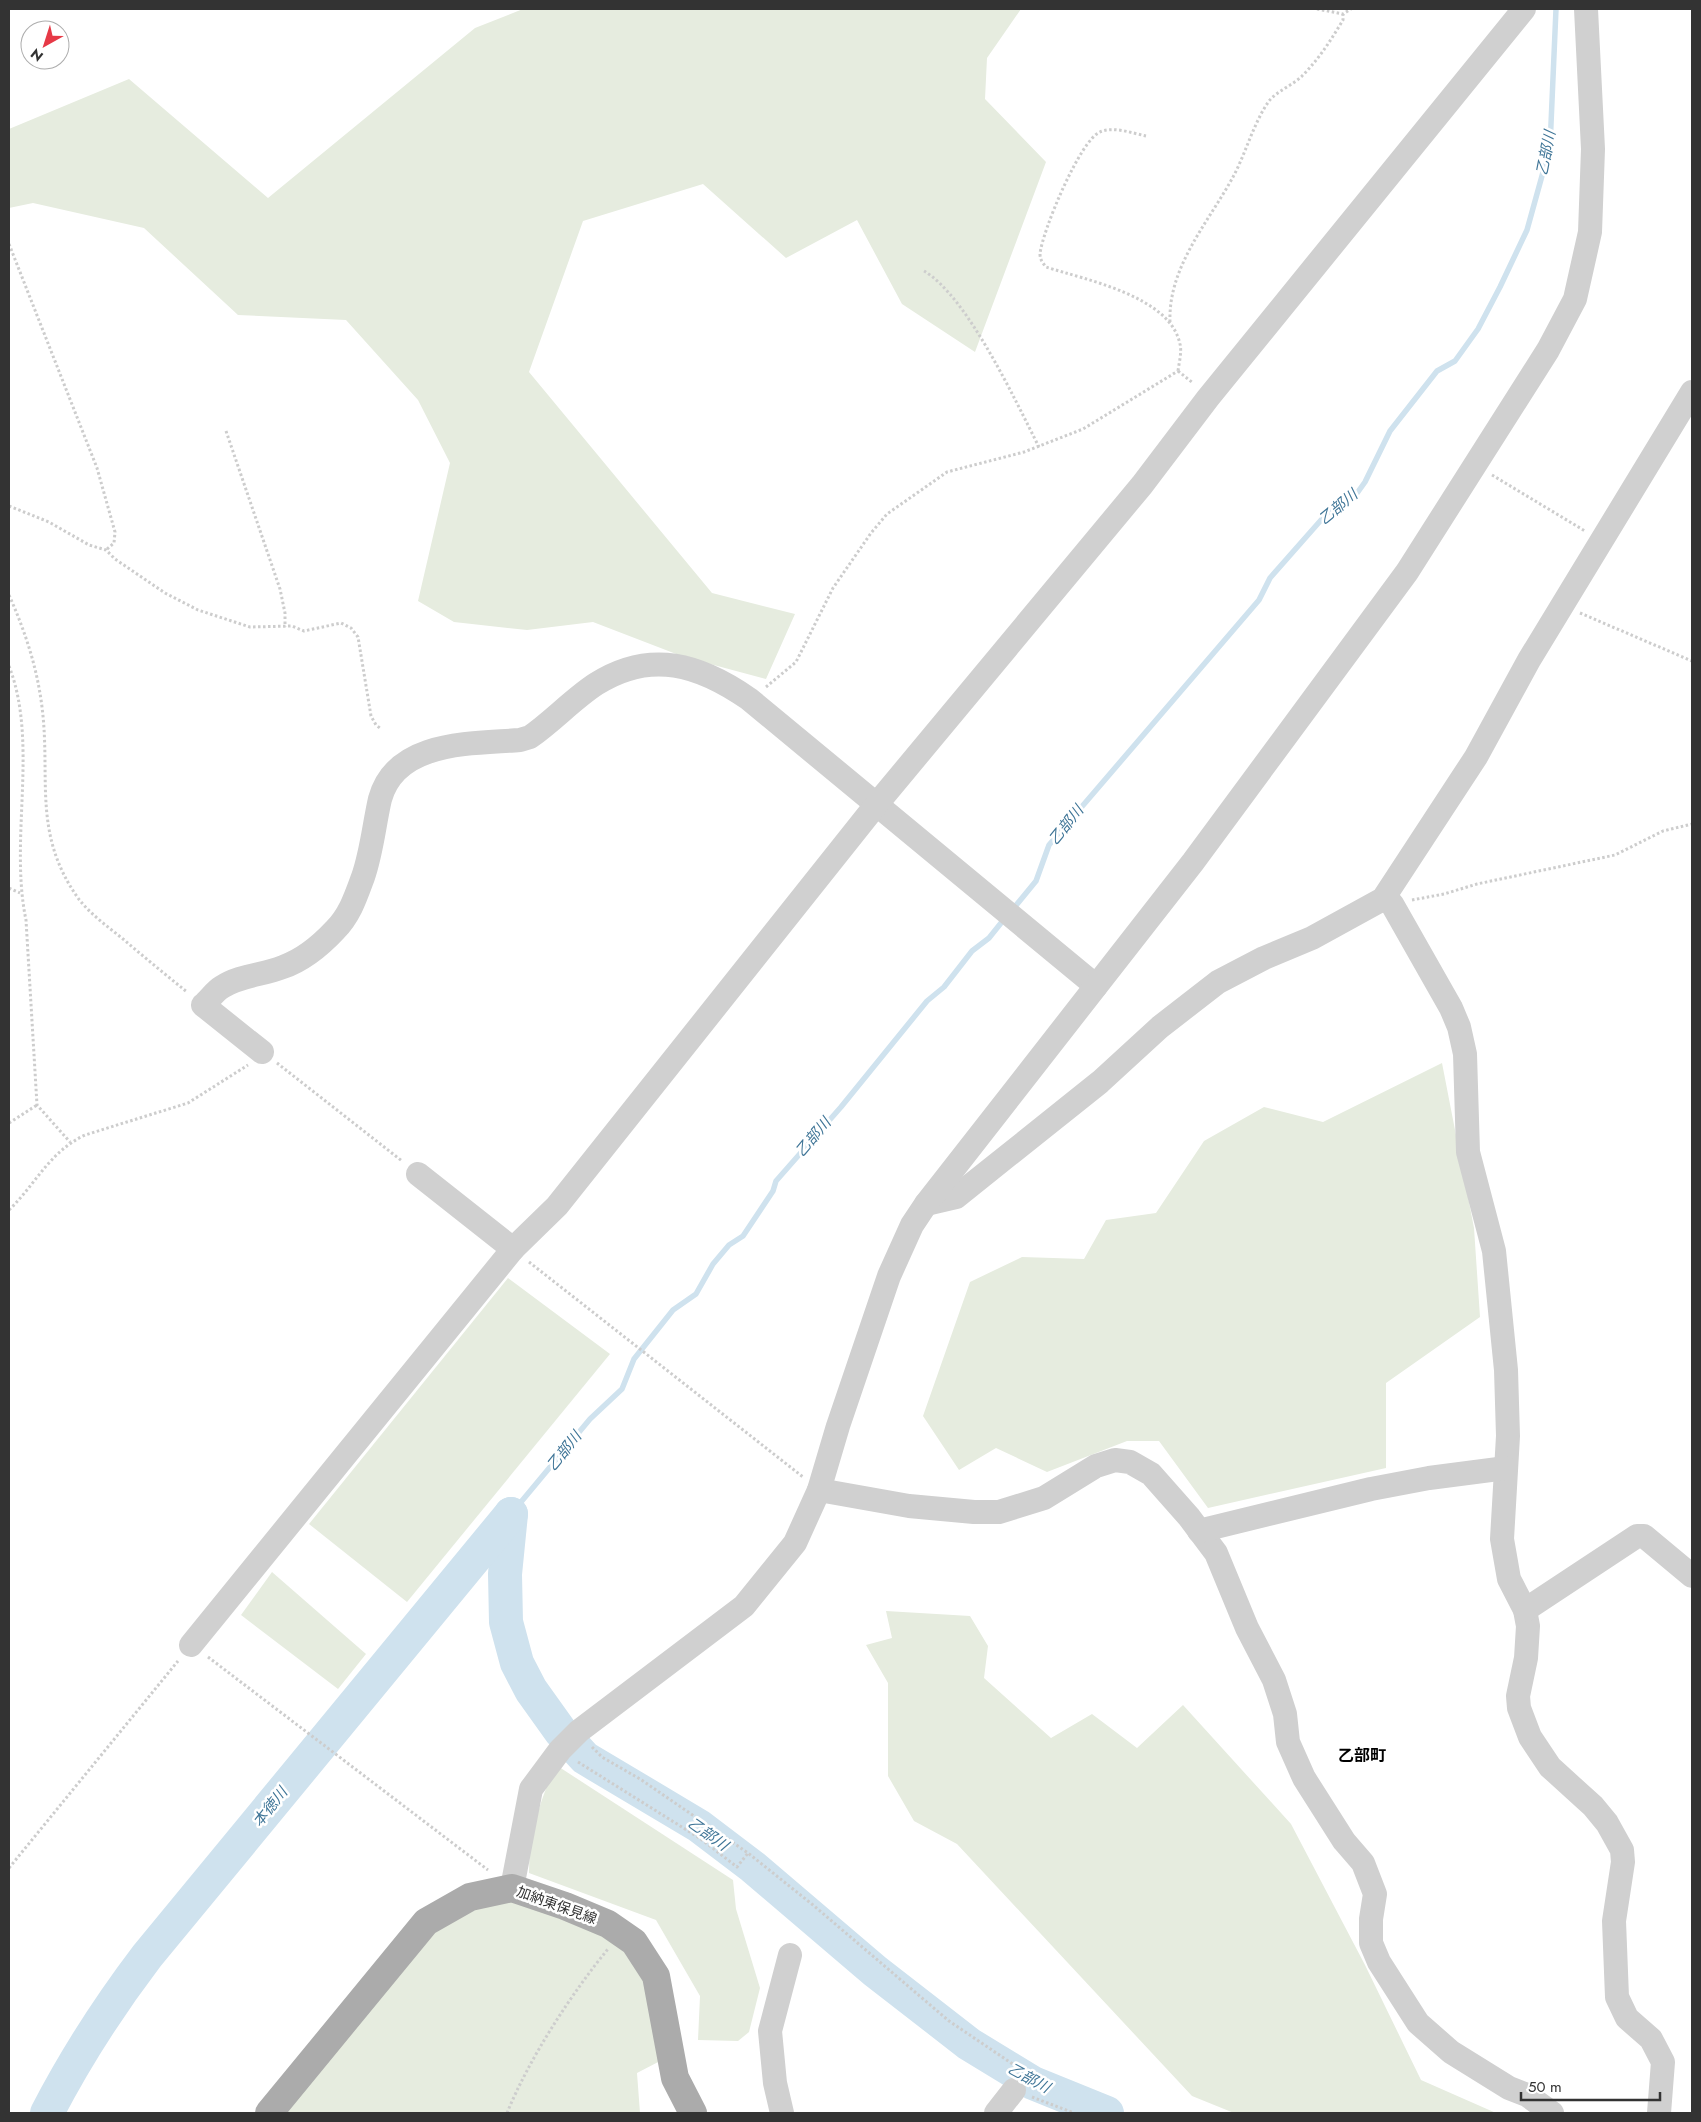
<svg xmlns="http://www.w3.org/2000/svg" width="1701" height="2122" font-family="Jost,'Noto Sans JP',sans-serif">
<rect width="100%" height="100%" fill="#fff"/>
<g fill="#e6ecdf">
<polygon points="523,9 1021,9 987,58 985,99 1046,162 975,352 902,304 857,220 786,258 703,184 583,221 529,372 712,593 795,614 766,679 684,657 593,622 527,630 454,622 418,601 450,463 418,400 346,320 238,315 144,228 33,203 9,208 9,129 129,79 268,198 475,28"/>
<polygon points="1442,1063 1474,1228 1480,1317 1386,1383 1386,1468 1208,1508 1159,1441 1127,1441 1047,1472 996,1448 959,1470 923,1416 970,1282 1022,1257 1084,1259 1106,1220 1156,1213 1204,1141 1264,1107 1323,1122"/>
<polygon points="508,1278 610,1354 407,1602 309,1524"/>
<polygon points="272,1572 366,1654 338,1689 241,1615"/>
<polygon points="886,1611 970,1616 988,1646 984,1678 1051,1738 1092,1714 1137,1748 1183,1705 1291,1824 1365,1965 1421,2080 1496,2113 1234,2113 1192,2096 957,1844 914,1821 888,1776 888,1683 866,1645 892,1638"/>
<path d="M 556,1765 L 733,1880 L 736,1909 L 760,1988 L 749,2032 L 738,2041 L 698,2040 L 700,1996 L 656,1920 L 529,1873 C 529,1834 540,1800 556,1765 Z"/>
<polygon points="516,1901 564,1913 628,1951 645,1977 662,2060 637,2073 640,2113 285,2113 435,1928 475,1907"/>
</g>
<g fill="none" stroke-linecap="round" stroke-linejoin="round">
<g stroke="#cfe2ee" stroke-width="5.5">
<polyline points="1013,909 1036,881 1049,845 1259,600 1270,578 1329,511 1355,496 1365,482 1390,431 1437,371 1455,361 1478,329 1500,287 1527,230 1550,147 1556,9"/>
<polyline points="511,1514 590,1419 622,1389 634,1359 673,1310 696,1294 713,1264 729,1245 743,1236 773,1191 776,1181 841,1107 927,1001 944,987 972,951 989,938 1005,918"/>
</g>
<g stroke="#cfe2ee" stroke-width="34">
<polyline points="511,1514 505,1574 506,1622 517,1663 531,1690 561,1732 585,1758 699,1826 753,1867 875,1971 969,2044 1033,2083 1107,2113"/>
<path d="M 47,2113 C 76,2057 109,2006 147,1956 L 511,1514"/>
</g>
<g stroke="#cdcdcd" stroke-width="3" stroke-dasharray="2.5 2.5" stroke-linecap="butt">
<polyline points="1317,9 1343,14 1351,9"/>
<path d="M 1146,136 C 1132,133 1113,126 1100,132 C 1080,140 1042,232 1040,254 C 1040,260 1043,263 1046,267 C 1086,280 1170,296 1180,344 C 1182,352 1179,363 1178,371"/>
<polyline points="9,244 97,468 115,532 114,543 106,550"/>
<path d="M 924,271 C 967,296 1015,400 1039,447"/>
<path d="M 1170,322 C 1168,267 1208,223 1233,177 C 1246,153 1253,124 1269,101 C 1277,91 1293,85 1302,76 C 1319,59 1331,40 1343,20 L 1343,14"/>
<polyline points="1178,371 1193,383"/>
<polyline points="226,431 280,589 285,613 285,627"/>
<polyline points="1492,475 1585,531"/>
<polyline points="9,506 49,522 89,545 106,550 115,559 165,593 198,610 250,627 292,626 304,631 341,623 351,628 358,637 371,716 376,725 381,729"/>
<path d="M 9,595 C 25,631 37,667 42,707 C 51,778 32,833 78,898 C 90,914 107,926 123,939 C 144,957 166,975 187,992"/>
<polyline points="1580,613 1692,661"/>
<path d="M 9,666 C 39,743 9,839 26,920 L 37,1105 L 70,1142"/>
<polyline points="766,687 796,662 833,588 871,533 887,514 947,472 1024,452 1083,429 1178,371"/>
<polyline points="9,888 20,893"/>
<polyline points="1412,900 1444,894 1477,884 1615,855 1663,831 1692,824"/>
<polyline points="277,1063 402,1161"/>
<polyline points="9,1123 37,1105"/>
<path d="M 9,1210 C 36,1184 49,1152 85,1135 L 188,1103 L 248,1065"/>
<polyline points="529,1262 803,1477"/>
<polyline points="208,1657 488,1870"/>
<polyline points="592,1747 602,1757 640,1779 748,1853 813,1905 949,2021 1023,2071"/>
<polyline points="578,1762 701,1839 737,1867 748,1853"/>
<polyline points="9,1868 178,1661"/>
<polyline points="1032,2097 1074,2113"/>
<path d="M 507,2113 C 529,2059 571,1994 608,1949"/>
</g>
<g stroke="#d0d0d0" stroke-width="24">
<polyline points="1383,899 1392,904 1451,1008 1459,1027 1465,1054 1468,1152 1494,1251 1506,1370 1508,1436 1502,1539 1509,1579 1525,1610 1528,1626 1526,1658 1518,1696 1519,1708 1530,1737 1550,1767 1593,1806 1607,1823 1622,1850 1623,1862 1614,1921 1617,1997 1627,2018 1651,2039 1663,2062 1659,2113"/>
<path d="M 262,1052 L 203,1005 C 209,1000 215,991 222,987 C 240,975 264,975 283,967 C 303,960 321,945 335,930 C 350,915 356,896 363,877 C 372,851 374,825 380,799 C 396,740 472,744 520,740 L 530,737 C 553,721 573,699 596,684 C 651,649 700,665 749,699 L 1096,986"/>
<polyline points="418,1174 513,1249"/>
<polyline points="926,1204 956,1197 1100,1082 1160,1027 1218,982 1264,958 1312,938 1383,899 1476,757 1529,660 1692,392"/>
<polyline points="819,1490 909,1506 974,1512 999,1512 1044,1498 1096,1466 1115,1460 1130,1462 1151,1474 1189,1517 1216,1553 1247,1628 1274,1680 1285,1714 1288,1742 1304,1778 1344,1841 1363,1863 1375,1894 1371,1919 1371,1943 1379,1962 1418,2023 1451,2052 1509,2088 1527,2095 1552,2113"/>
<polyline points="1199,1531 1371,1489 1429,1478 1506,1468"/>
<polyline points="1525,1610 1637,1536 1644,1536 1692,1576"/>
<polyline points="191,1645 513,1249 557,1206 876,805 1142,485 1208,398 1524,9"/>
<polyline points="512,1888 531,1789 560,1750 579,1731 744,1606 795,1543 819,1490 838,1426 889,1276 912,1225 926,1204 1193,862 1407,572 1548,350 1575,299 1590,232 1593,149 1586,9"/>
<polyline points="782,2113 775,2083 770,2031 790,1955"/>
<polyline points="996,2113 1014,2090"/>
</g>
<polyline stroke="#ababab" stroke-width="28" points="269,2113 426,1922 470,1897 512,1888 565,1906 608,1924 634,1942 656,1976 675,2078 693,2113"/>
</g>
<g text-anchor="middle" dominant-baseline="central" stroke-width="5" stroke-linejoin="round" paint-order="stroke">
<g font-size="14" fill="#333" stroke="#fff">
<text transform="translate(557 1905) rotate(20)">加納東保見線</text>
</g>
<g font-size="15" font-style="italic" fill="#3f7597" stroke="#fff">
<text transform="translate(1546 153) rotate(-79)">乙部川</text>
<text transform="translate(1338 507) rotate(-40)">乙部川</text>
<text transform="translate(1066 825) rotate(-51)">乙部川</text>
<text transform="translate(813 1137) rotate(-50)">乙部川</text>
<text transform="translate(564 1451) rotate(-51)">乙部川</text>
<text transform="translate(270 1807) rotate(-51)">本徳川</text>
<text transform="translate(708 1834) rotate(35)">乙部川</text>
<text transform="translate(1029 2078) rotate(28)">乙部川</text>
</g>
<g font-size="16" font-weight="bold" fill="#000" stroke="#fff">
<text x="1362" y="1755">乙部町</text>
</g>
</g>
<rect width="1701" height="2122" fill="none" stroke="#333333" stroke-width="20"/>
<g transform="translate(45 45) rotate(219)"><circle r="24" fill="#ffffff" stroke="#adadad"/>
<path d="M0-4L9 19L0 12L-9 19Z" fill="#e63946"/>
<text y="-8" font-size="14" font-weight="bold" text-anchor="middle" fill="#333333">N</text>
</g>
<path d="M1521 2092v8h139v-8" fill="none" stroke="#333333" stroke-width="2.5"/>
<text x="1528" y="2092" font-size="15" fill="#333333" stroke="#ffffff" stroke-width="4" paint-order="stroke">50 m</text>
</svg>
